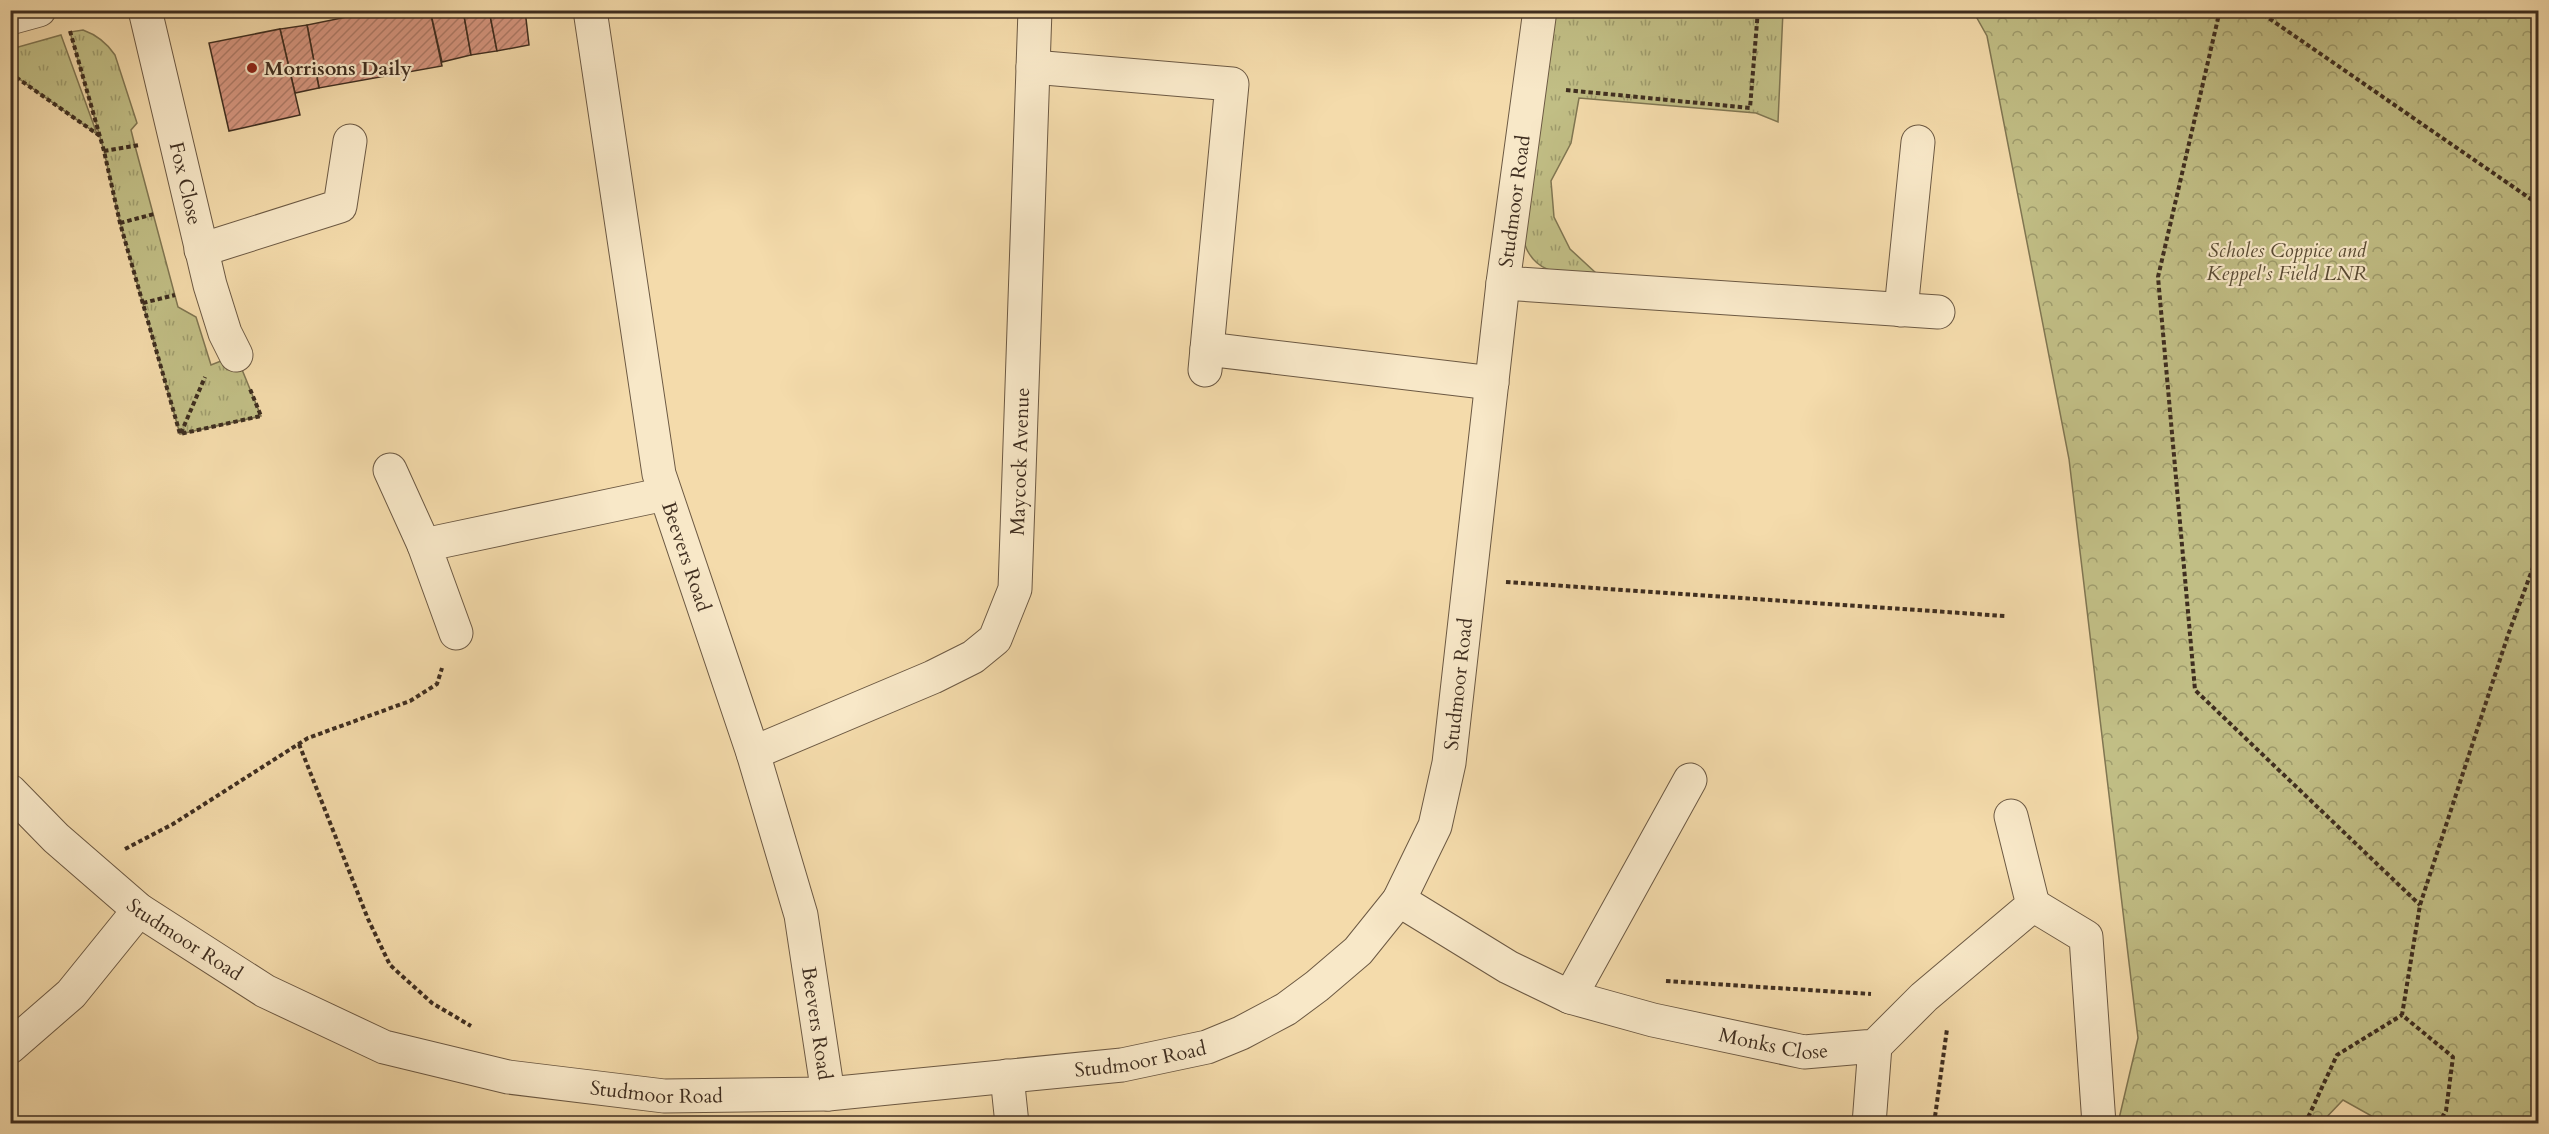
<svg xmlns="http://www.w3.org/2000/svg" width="2549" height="1134" font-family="Cardo,serif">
<defs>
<pattern id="grass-tufts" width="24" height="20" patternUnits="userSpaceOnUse" patternTransform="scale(1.5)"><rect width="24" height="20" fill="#c1be85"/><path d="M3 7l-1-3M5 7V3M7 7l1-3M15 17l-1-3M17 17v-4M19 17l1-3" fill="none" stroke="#9e9b6c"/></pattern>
<pattern id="forest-crowns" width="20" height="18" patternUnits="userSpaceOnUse" patternTransform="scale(1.5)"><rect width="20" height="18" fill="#c1be85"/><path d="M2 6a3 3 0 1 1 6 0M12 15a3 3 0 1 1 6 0" fill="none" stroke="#9e9b6c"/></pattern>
<pattern id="building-hatch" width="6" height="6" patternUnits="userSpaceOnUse" patternTransform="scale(1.5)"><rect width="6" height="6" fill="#d69680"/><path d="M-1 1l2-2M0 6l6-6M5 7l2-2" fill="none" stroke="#af7b68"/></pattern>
</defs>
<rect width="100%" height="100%" fill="#f4dbab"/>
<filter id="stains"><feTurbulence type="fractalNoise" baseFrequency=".00333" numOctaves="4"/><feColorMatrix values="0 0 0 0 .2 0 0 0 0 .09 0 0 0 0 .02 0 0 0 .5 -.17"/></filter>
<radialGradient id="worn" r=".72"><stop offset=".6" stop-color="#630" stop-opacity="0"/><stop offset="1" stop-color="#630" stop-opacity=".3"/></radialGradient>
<g fill="url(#grass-tufts)" stroke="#807652" stroke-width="1.5">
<path d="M 1554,11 L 1783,11 L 1778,122 L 1756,113 L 1579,98 L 1571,143 L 1551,181 L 1554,217 L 1570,249 L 1597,274 C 1561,274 1530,276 1522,234 Z"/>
<path d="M 83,30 C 97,35 107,43 115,55 L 137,123 L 131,130 L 135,146 L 178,307 L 196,317 L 211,365 L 236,355 L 261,416 L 180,434 L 120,223 L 104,151 L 70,32 Z"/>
<polygon points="61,35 97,134 11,73 11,49"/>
</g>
<polygon fill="url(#forest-crowns)" stroke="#807652" stroke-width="1.5" points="1973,11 2538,11 2538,1123 2384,1123 2343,1100 2321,1123 2118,1123 2138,1038 2069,459 1987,36"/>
<g fill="url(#building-hatch)" stroke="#3f2e20" stroke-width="1.5">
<polygon points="381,10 430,10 442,66 319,88 307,25"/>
<polygon points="430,10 463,10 471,55 442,62"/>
<polygon points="463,10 489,10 497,51 471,55"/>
<polygon points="489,10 525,10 529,45 497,51"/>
<polygon points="307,25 319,88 295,93 280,29"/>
<polygon points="280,29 300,115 229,131 209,43"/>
</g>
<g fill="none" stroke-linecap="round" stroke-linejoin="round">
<g stroke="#6c5943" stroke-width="35">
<g id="minor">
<path id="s1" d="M 145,10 L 210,285 L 225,333 L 236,355"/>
<path id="s2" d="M 590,10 L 659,474 L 753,753 L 801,915 L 828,1094"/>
<polyline points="10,18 39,10"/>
<polyline points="1033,67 1232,84 1205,370"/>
<polyline points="201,250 340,206 350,141"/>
<polyline points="1503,283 1938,312"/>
<polyline points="1901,310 1918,142"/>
<polyline points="1207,349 1492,383"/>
<polyline points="390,470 424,545"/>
<polyline points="456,633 424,545 665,494"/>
<path id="s3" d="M 753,753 L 933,677 L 973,657 L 995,639 L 1015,589 L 1035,10"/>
<path id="s4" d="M 10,791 L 56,838 L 139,910 L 265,991 L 384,1047 L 508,1077 L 664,1096 L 828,1094 L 1122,1065 L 1207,1047 L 1241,1033 L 1286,1009 L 1317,986 L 1358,951 L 1399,900 L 1435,826 L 1449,763 L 1503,283 L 1540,10"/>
<path id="s5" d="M 1399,900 L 1508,967 L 1570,997 L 1653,1020 L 1804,1052 L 1875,1046 L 1924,997 L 2033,905 L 2011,816"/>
<polyline points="2033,905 2086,937 2099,1124"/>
<polyline points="1570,997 1690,780"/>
<polyline points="10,1047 71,994 139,910"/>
<polyline points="1007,1076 1012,1124"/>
<polyline points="1869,1124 1875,1046"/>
</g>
</g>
<g stroke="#3f2e20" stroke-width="4" stroke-dasharray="4.5 3" stroke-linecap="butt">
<polyline points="2220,10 2158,277 2195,690 2420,905"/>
<polyline points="2257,10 2538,204"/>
<polyline points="70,31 104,151 120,223 180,434 261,416 250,389"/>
<polyline points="10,73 100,136"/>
<polyline points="1566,90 1750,108 1758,10"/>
<polyline points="104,151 139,145"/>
<polyline points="120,223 154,214"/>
<polyline points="143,303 175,295"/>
<polyline points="181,433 205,377"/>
<polyline points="1506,582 2005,616"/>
<polyline points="299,744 368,919 390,965 432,1003 471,1026"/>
<polyline points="125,849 173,824 308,738 410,701 437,684 442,668"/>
<polyline points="1666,981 1871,994"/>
<polyline points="1934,1124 1947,1029"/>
<polyline points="2305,1124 2337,1055 2402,1015"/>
<polyline points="2438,1124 2446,1111 2453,1057 2402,1015 2420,905 2508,635 2538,554"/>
</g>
<use href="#minor" stroke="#f8e8c8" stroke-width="33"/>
</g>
<circle fill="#8f2418" stroke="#f8e8c8" stroke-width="2" cx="252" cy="68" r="6"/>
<g text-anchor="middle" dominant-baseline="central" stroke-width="4.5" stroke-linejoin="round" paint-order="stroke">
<g font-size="20" font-weight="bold" fill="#3f2e20" stroke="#f8e8c8" text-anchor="start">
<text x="264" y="68">Morrisons Daily</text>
</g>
<g font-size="20" fill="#3f2e20" stroke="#f8e8c8">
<text stroke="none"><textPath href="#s1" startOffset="178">Fox Close</textPath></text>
<text stroke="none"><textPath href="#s4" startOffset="2246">Studmoor Road</textPath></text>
<text stroke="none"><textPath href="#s3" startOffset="450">Maycock Avenue</textPath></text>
<text stroke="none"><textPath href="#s2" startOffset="556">Beevers Road</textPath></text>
<text stroke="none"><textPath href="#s4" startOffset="1760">Studmoor Road</textPath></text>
<text stroke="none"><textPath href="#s4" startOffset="230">Studmoor Road</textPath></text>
<text stroke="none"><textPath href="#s2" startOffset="1042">Beevers Road</textPath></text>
<text stroke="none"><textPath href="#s5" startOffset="406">Monks Close</textPath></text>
<text stroke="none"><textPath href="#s4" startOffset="1220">Studmoor Road</textPath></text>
<text stroke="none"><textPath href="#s4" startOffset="734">Studmoor Road</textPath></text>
</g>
<g font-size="20" font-style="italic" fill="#594b34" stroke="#f8e8c8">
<text x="2287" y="250">Scholes Coppice and<tspan x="2287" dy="23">Keppel's Field LNR</tspan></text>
</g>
</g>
<rect width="2549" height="1134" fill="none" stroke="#f4dbab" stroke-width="36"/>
<rect x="12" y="12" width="2525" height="1110" fill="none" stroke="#3f2e20" stroke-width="3"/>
<rect x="18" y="18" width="2513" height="1098" fill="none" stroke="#3f2e20" stroke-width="1.5"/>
<rect width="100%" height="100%" filter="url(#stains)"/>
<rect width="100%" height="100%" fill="url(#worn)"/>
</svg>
